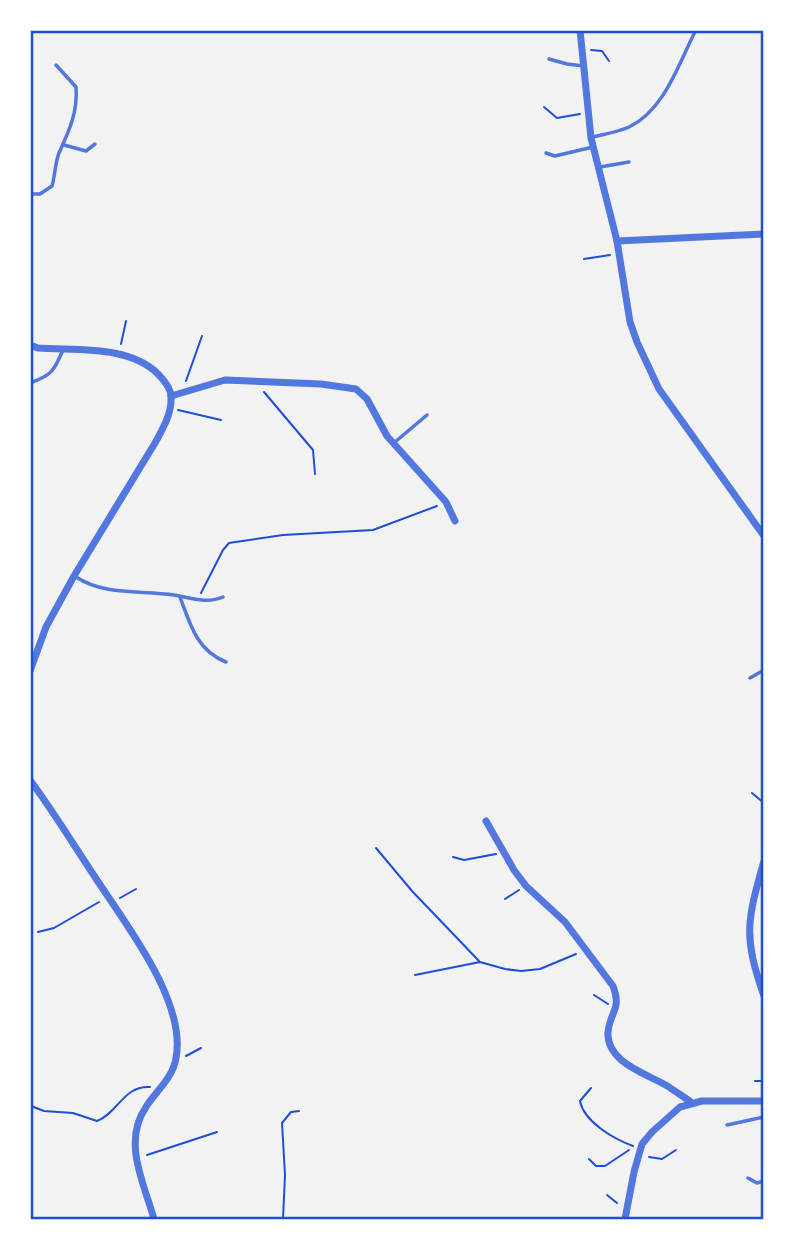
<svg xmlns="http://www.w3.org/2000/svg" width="794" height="1249" font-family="Rubik,sans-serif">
<rect width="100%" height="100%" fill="#f2f2f2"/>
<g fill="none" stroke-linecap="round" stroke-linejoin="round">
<g stroke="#1d4ed8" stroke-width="2">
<polyline points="591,50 602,51 609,61"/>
<polyline points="544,107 557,118 580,114"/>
<polyline points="584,259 610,255"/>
<polyline points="121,344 126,321"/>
<polyline points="186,381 202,336"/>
<polyline points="264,392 313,450 315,474"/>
<polyline points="178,410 221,420"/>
<polyline points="201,593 223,550 229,543 283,535 373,530 437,506"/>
<polyline points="752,793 764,803"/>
<polyline points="376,848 412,891 479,961"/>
<polyline points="453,857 464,860 496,854"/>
<polyline points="120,898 136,889"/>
<polyline points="505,899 519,890"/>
<polyline points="38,932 54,928 99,902"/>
<polyline points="415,975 480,962 505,969 521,971 540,969 576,954"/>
<polyline points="594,995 608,1004"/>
<polyline points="186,1056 201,1048"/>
<polyline points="755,1081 764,1081"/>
<path d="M 591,1088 L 580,1101 C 584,1122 614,1139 633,1146"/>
<path d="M 31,1106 L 44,1111 L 73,1113 L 97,1121 C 118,1113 124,1085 150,1087"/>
<polyline points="147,1155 217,1132"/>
<polyline points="649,1157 662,1159 676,1150"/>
<polyline points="589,1159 596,1166 605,1166 629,1150"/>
<polyline points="607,1195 617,1203"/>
<polyline points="283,1219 285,1175 282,1123 291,1112 299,1111"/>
</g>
<g stroke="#5277de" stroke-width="3.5">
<polyline points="549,59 567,64 584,66"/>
<path d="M 593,137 C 605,134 618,132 629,127 C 665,110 679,62 696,30"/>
<polyline points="64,145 86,151 95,144"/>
<polyline points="546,153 555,156 593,147"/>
<polyline points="600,167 629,162"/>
<path d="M 30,194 L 40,194 L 52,186 C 55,176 55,163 59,153 C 69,131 78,112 76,87 L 56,65"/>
<path d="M 30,383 C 52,375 54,371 63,350"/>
<polyline points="395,442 427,415"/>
<path d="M 76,577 C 105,596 141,590 174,595 C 191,598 207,604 223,597"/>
<path d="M 180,597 C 190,624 197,651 226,662"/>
<polyline points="750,678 764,670"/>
<polyline points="727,1125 764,1117"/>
<polyline points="748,1178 757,1183 764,1181"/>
</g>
<g stroke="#5277de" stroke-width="7">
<polyline points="580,30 591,138 617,241 630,322 637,342 659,389 764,536"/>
<polyline points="617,241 764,234"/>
<path d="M 30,345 L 38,348 C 77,351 129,345 158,374 C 164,380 171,389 171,397 C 172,414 162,430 155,443 L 74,576 L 46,627 L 30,671"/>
<polyline points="171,396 225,380 321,384 356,389 367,399 387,436 446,502 455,521"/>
<path d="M 30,780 C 53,811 73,844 95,877 C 124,922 187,1001 176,1058 C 173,1078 156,1091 146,1107 C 122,1142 144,1183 154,1219"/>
<path d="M 486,821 L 514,870 L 526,886 L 565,922 L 613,986 C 622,1010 610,1011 608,1032 C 606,1063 648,1074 669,1087 C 676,1092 684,1097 691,1102"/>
<path d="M 764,861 C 747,921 743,936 764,996"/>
<polyline points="625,1219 634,1172 642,1144 652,1132 680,1107 702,1101 764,1101"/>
</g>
</g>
<rect width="794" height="1249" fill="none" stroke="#ffffff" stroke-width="63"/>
<rect x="32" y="32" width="730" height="1186" fill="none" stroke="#1d4ed8" stroke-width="2.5"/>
</svg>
